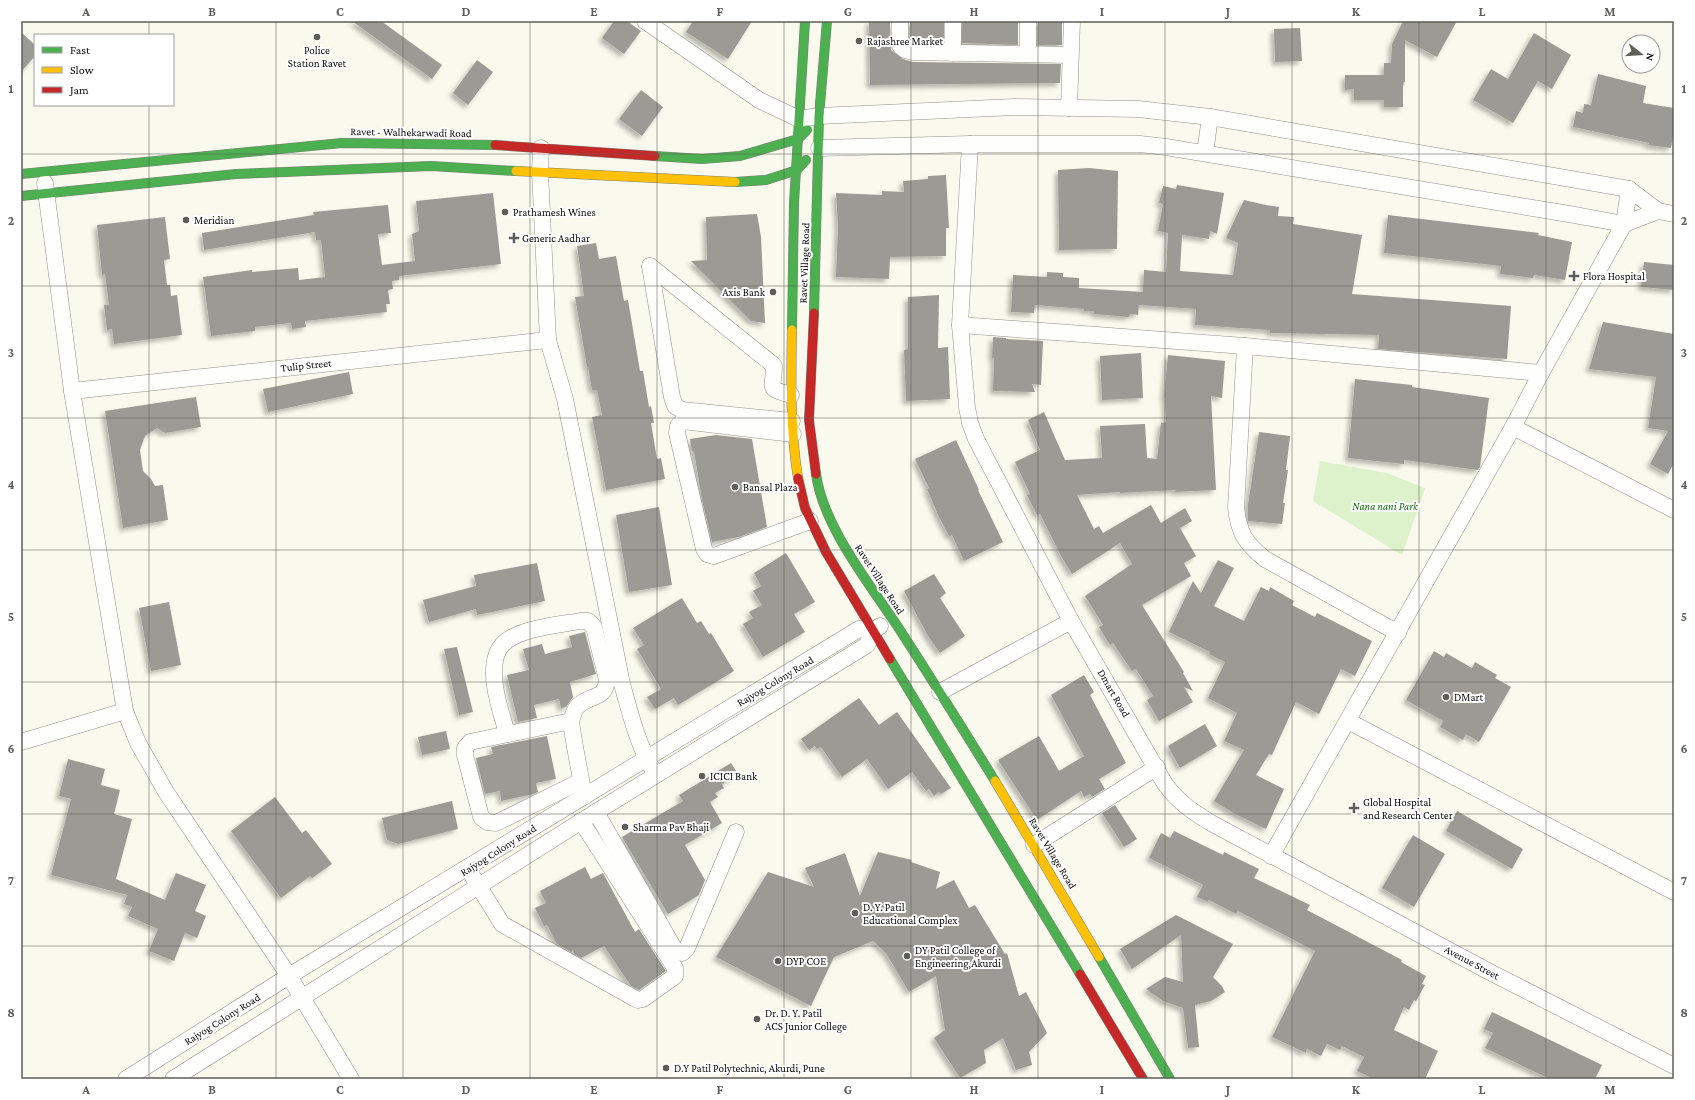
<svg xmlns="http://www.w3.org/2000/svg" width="1695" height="1100" font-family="'Crimson Pro',serif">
<defs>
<filter id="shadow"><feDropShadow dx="-3.5" dy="3.5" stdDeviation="2" flood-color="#0004"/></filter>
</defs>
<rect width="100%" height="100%" fill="#faf9ed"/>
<polygon fill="#ddf2ca" points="1320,461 1387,473 1425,488 1402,555 1313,501"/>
<g fill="#9c9a94" filter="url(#shadow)">
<polygon points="352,21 381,21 442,65 432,79"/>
<polygon points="614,21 627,21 641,31 624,54 602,38"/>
<polygon points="693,21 752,21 728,59 686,32"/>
<polygon points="869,21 890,21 891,50 903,59 913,62 1061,64 1060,83 870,85"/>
<polygon points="910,21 944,21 944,43 910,41"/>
<polygon points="962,21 1018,21 1018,45 962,43"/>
<rect x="1038" y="21" width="24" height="24"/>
<polygon points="1403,21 1457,21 1437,57 1405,40 1405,82 1404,82 1403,87 1403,107 1384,107 1384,100 1354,100 1354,89 1345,90 1345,75 1384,75 1384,63 1391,63 1392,44"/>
<polygon points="1300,28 1302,61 1275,62 1274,29"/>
<polygon points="21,32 35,45 35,56 21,72"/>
<polygon points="1534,33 1571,55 1552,89 1538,81 1513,123 1473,100 1491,69 1508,79"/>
<polygon points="477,60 493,72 468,105 453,93"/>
<polygon points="1598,74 1646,86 1643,103 1674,108 1674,130 1671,148 1648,145 1649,143 1573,127 1576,111 1583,113 1584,104 1591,105"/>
<polygon points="641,90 663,107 642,136 619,119"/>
<polygon points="1089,168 1118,171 1117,249 1059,250 1058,170"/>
<polygon points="946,175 949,228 946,228 946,256 890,257 889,279 836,277 838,227 836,193 882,195 882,191 904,192 903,181 928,179 928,176"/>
<polygon points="1177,185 1224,193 1217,234 1210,231 1209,239 1182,235 1180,271 1233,275 1238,243 1226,238 1244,200 1266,205 1279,207 1278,216 1294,217 1293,224 1362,235 1352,294 1511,306 1507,359 1378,349 1379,335 1270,333 1270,330 1195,325 1196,309 1139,305 1138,315 1130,314 1129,317 1094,314 1094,311 1084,311 1084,309 1035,305 1034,313 1011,312 1013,275 1047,277 1047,272 1063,273 1063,277 1079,278 1079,288 1143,292 1144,270 1166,272 1168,233 1158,231 1163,204 1159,203 1163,186 1176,189"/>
<polygon points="493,193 501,264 399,276 399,280 392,281 393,289 388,290 390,304 386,304 387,312 305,321 306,327 292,329 291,323 255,327 255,331 211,336 203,277 252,270 252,272 298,268 299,280 325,277 321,240 316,240 315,232 204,250 202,233 314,215 313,212 388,205 391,233 378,234 382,265 415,261 412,234 419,231 416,201"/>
<polygon points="757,214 761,237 765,323 751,321 691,261 707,260 706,217"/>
<polygon points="1388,215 1539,233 1538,235 1572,242 1565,280 1534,275 1533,278 1500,274 1501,266 1384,253"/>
<polygon points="165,217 170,259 164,260 167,285 170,285 171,296 177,295 182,335 114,344 112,329 107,330 104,305 109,305 105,274 102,275 97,225"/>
<polygon points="596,243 599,259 616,256 624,301 628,300 640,371 643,371 649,407 651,406 654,423 651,423 657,459 661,458 665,479 606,490 592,417 602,415 597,390 592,390 588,367 587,367 575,297 584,296 577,246"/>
<polygon points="1644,262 1674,265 1674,290 1641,287"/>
<polygon points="939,295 938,348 948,347 950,399 906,401 904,350 908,349 908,297"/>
<polygon points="1603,322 1674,334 1674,463 1668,474 1650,464 1668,431 1648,428 1656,377 1589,369"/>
<polygon points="993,337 1006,338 1006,339 1043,341 1041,385 1032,384 1035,392 993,391 994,358 992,358"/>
<polygon points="1141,353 1143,398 1102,400 1100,356"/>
<polygon points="1168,355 1225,361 1222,398 1211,396 1216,490 1173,492 1177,490 1120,493 1120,492 1077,495 1094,529 1099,526 1103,533 1151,505 1161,523 1185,508 1192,521 1180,528 1196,556 1184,563 1191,576 1142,605 1184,672 1183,673 1193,691 1184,687 1193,702 1159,721 1147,700 1153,696 1136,669 1132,671 1113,643 1110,645 1099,627 1103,625 1085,596 1132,564 1120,543 1072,574 1061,556 1040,514 1037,515 1027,495 1030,494 1015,462 1040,450 1028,420 1044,412 1065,460 1102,458 1100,426 1145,424 1147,458 1157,459 1161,423 1166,422 1165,397 1164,397"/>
<polygon points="349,372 353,394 268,412 263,389"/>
<polygon points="1355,379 1412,385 1412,387 1489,398 1480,467 1478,470 1404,460 1404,464 1348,458"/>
<polygon points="196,397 201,427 165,433 157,428 145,436 140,450 143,471 151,479 155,486 163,485 168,520 123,528 105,411"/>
<polygon points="1259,432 1290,436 1286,470 1288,470 1283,503 1285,503 1282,524 1248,521 1248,505"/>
<polygon points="716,435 752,439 767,527 739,537 712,542 702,500 694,451 692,451 690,439"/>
<polygon points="956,440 979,490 978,490 1003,542 964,561 952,535 949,536 939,517 927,489 929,488 915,459"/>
<polygon points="659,507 672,585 629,592 616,515"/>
<polygon points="786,553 815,602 794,614 805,632 763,657 743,624 753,618 749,612 762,605 753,591 761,586 754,573"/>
<polygon points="1218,560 1234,568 1214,606 1244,621 1261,587 1269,591 1270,587 1294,601 1292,605 1315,617 1317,613 1372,641 1355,676 1341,669 1319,714 1296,702 1272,755 1269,754 1256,775 1284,789 1266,829 1235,814 1214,801 1244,750 1224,741 1237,713 1208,698 1225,662 1209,654 1210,652 1169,632 1193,581 1201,593"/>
<polygon points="537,563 545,601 477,615 476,609 429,622 423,600 476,586 474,575"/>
<polygon points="934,574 946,593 940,598 965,636 940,653 928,636 904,591"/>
<polygon points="682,598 697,623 701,621 709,634 711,633 734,671 678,705 674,698 655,709 647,697 661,689 637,649 644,645 633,628"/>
<polygon points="169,602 181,665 151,671 139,608"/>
<polygon points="585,632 596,674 570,682 573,697 566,707 561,708 559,699 534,705 537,718 518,722 507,675 529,670 523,649 542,644 545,654 572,647 569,636"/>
<polygon points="457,647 473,712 459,715 444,649"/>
<polygon points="1434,651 1444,657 1446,653 1472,668 1475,662 1497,675 1495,678 1511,687 1479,742 1466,734 1463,740 1440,727 1443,721 1406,700"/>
<polygon points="1084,675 1094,692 1090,695 1126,763 1099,779 1105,789 1092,797 1090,794 1084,797 1081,791 1037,820 998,760 1039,736 1059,771 1084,756 1051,695"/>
<polygon points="859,698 879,725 897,712 951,788 941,794 939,792 934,796 929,789 926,791 912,772 888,789 867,759 842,777 821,747 817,749 815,746 809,750 801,739"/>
<polygon points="1205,724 1217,746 1180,768 1168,746"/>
<polygon points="446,731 450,749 422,755 418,737"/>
<polygon points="547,736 556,779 536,783 538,792 534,794 501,801 500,791 485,794 476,758 493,754 491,747"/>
<polygon points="68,759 105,769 101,785 120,790 114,814 132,819 116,879 165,900 176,873 206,885 195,911 206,916 197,938 185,933 174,961 149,951 158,929 128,916 132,907 124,904 127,895 51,875 71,799 59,796"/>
<polygon points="731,763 738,774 722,784 724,788 715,793 718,797 710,802 722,823 685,845 705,880 699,895 668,914 622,837 683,801 679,795"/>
<polygon points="275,797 302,833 306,830 332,864 312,878 310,876 281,898 231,831"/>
<polygon points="452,801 458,829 398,844 387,840 382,818"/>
<polygon points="1115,805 1137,839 1124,847 1102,813"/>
<polygon points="1457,811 1523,849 1512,869 1446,831"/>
<polygon points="1174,831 1223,855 1224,852 1259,869 1254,878 1310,905 1307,910 1402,960 1401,962 1426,976 1422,984 1425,985 1416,1001 1414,1000 1409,1010 1404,1007 1394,1030 1438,1051 1425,1079 1374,1079 1357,1071 1364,1057 1342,1046 1340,1050 1327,1044 1321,1056 1307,1049 1306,1053 1272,1037 1315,951 1238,911 1236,914 1209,900 1208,902 1197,897 1203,885 1149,858 1161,833 1170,838"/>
<polygon points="1413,835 1445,854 1414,907 1382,888"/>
<polygon points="878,852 912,860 911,862 940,872 936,889 954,880 969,908 975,905 1005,954 1007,953 1019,996 1026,992 1047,1033 1029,1052 1032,1065 1016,1070 1003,1038 984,1050 986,1063 960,1078 934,1038 945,1030 936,976 909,992 886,953 873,941 834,957 811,1006 716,957 768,872 814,887 805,868 845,853 860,896"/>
<polygon points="585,867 591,879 603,873 635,932 639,929 666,971 639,990 631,986 604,946 581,958 574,954 573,950 571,952 557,944 547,925 544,926 535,908 546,903 540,891"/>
<polygon points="1176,915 1233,944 1213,977 1222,986 1225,992 1211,1001 1195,1005 1199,1047 1188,1048 1183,1008 1163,1001 1146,989 1165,977 1183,982 1181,935 1132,969 1120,949"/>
<polygon points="1492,1012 1602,1065 1595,1079 1550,1079 1485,1048 1493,1033 1484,1029"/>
</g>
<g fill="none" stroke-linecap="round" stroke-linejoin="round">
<g stroke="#92928c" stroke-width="17">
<g id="street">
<polyline points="645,21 759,100 799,119 819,116 1014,107 1138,109 1210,117 1629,189 1658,211 1674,214"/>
<polyline points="900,21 900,46 905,50 913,52 1070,55"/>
<polyline points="953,53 953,21"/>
<polyline points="1028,54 1028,21"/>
<polyline points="1069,108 1072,21"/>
<path d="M 970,144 L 960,325 L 967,407 L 970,423 L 976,439 L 1071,621 L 1165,784 C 1179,803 1193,812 1213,824 L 1486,970 L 1674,1066"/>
<path d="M 541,148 L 540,172 L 548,340 L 565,399 L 622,684 C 630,712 637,743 652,768"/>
<polyline points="819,148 970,144 1140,144 1166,147 1569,214 1624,224 1658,211"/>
<polyline points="1205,153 1210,117"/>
<polyline points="45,183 72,391 548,340"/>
<polyline points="650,266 672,397 675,406 682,410 792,421"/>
<path d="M 650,266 L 771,363 L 774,366 C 774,389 765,388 791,395"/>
<polyline points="960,325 1245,346 1541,373"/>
<path d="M 1245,346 L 1236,508 C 1239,533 1245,543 1265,559 L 1398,633"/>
<polyline points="72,391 125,711 138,743 166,792 289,976 351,1079"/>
<polyline points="1513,427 1674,510"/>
<polyline points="793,434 683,421 678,426 677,433 704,549 707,554 714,556 810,521"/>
<polyline points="940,692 1071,621"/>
<polyline points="1348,721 1674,892"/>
<path d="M 507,734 C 503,718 497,702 495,686 C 493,674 493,655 502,645 C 517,628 559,625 580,621 L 588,621 L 594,627 L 607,680 C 605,701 589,694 578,706 C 574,709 573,716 571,721"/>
<polyline points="21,742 125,711"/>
<path d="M 581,781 L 496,823 L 487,822 L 481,817 L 465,755 L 465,748 L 470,742 L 571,721 C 574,746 580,771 584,797"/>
<polyline points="596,812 675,950 682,953 687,948 736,832"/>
<polyline points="1034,845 1157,767"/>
<polyline points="1271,856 1513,427 1541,373 1624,224 1629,189"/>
<polyline points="473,877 502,924 634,998 638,1000 643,999 675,976 675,968 581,821"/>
<polyline points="126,1079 289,976 859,629 873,631"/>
<polyline points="173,1079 596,812 867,645 873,631 880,626"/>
</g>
</g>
<g stroke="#7f7f7a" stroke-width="10">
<g id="fast">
<polyline points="655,156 702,159 740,156 798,139 807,130"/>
<polyline points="21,174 342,143 495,145"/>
<polyline points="735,182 766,180 797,170 806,160"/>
<polyline points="21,196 236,174 431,166 516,171"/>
<polyline points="814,313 819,116 827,21"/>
<polyline points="792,330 794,203 805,21"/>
<path d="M 816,474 C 823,526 869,583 898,627 C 931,678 963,729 995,781"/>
<polyline points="890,659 1080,974"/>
<polyline points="1099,957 1170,1079"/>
</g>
</g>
<g stroke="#7f7f7a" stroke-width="10">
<g id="slow">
<polyline points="516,171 735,182"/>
<path d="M 792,330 C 791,379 790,429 798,478"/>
<polyline points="995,781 1099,957"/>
</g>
</g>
<g stroke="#7f7f7a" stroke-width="10">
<g id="jam">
<polyline points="495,145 655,156"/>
<polyline points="814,313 809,420 816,474"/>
<polyline points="798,478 805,508 826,552 890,659"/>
<polyline points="1080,974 1143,1079"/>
</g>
</g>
<use href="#street" stroke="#fefefc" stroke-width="16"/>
<use href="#fast" stroke="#4caf50" stroke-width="9"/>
<use href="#slow" stroke="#ffc107" stroke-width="9"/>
<use href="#jam" stroke="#c62828" stroke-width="9"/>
</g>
<path fill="none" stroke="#5e5e59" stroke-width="1" stroke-opacity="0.55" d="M 149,21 L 149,35M 276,21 L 276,1079M 403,21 L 403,1079M 530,21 L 530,1079M 657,21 L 657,1079M 784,21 L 784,1079M 911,21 L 911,1079M 1038,21 L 1038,1079M 1165,21 L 1165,1079M 1292,21 L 1292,1079M 1419,21 L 1419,1079M 1546,21 L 1546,1079M 149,105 L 149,1079M 21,154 L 1674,154M 21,286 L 1674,286M 21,418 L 1674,418M 21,550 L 1674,550M 21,682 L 1674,682M 21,814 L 1674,814M 21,946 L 1674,946"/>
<g fill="#5e5e59" stroke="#fff" stroke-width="1.5">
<circle cx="317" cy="37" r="4"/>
<circle cx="859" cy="41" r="4"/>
<circle cx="505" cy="212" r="4"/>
<circle cx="186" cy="220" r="4"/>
<path d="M512 232h4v4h4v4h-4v4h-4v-4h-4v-4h4z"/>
<path d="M1572 270h4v4h4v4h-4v4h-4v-4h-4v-4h4z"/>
<circle cx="773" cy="292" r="4"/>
<circle cx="735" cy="487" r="4"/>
<circle cx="1446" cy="697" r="4"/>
<circle cx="702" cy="776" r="4"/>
<path d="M1352 802h4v4h4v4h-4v4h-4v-4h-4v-4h4z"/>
<circle cx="625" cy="827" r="4"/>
<circle cx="855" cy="913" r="4"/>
<circle cx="907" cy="956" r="4"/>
<circle cx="778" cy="961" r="4"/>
<circle cx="757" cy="1019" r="4"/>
<circle cx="666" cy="1068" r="4"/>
</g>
<g text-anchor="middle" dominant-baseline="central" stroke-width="4" stroke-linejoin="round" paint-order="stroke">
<g font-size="11" fill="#0a0a0a" stroke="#fff" text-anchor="start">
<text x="867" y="41">Rajashree Market</text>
<text x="317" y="50" text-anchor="middle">Police<tspan x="317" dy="13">Station Ravet</tspan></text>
<text x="513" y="212">Prathamesh Wines</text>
<text x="194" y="220">Meridian</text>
<text x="522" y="238">Generic Aadhar</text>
<text x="1583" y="276">Flora Hospital</text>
<text x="765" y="292" text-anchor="end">Axis Bank</text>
<text x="743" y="487">Bansal Plaza</text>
<text x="1454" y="697">DMart</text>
<text x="710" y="776">ICICI Bank</text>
<text x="1363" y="802">Global Hospital<tspan x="1363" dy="13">and Research Center</tspan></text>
<text x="633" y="827">Sharma Pav Bhaji</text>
<text x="863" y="907">D. Y. Patil<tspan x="863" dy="13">Educational Complex</tspan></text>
<text x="915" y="950">DY Patil College of<tspan x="915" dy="13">Engineering,Akurdi</tspan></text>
<text x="786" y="961">DYP COE</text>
<text x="765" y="1013">Dr. D. Y. Patil<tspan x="765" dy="13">ACS Junior College</tspan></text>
<text x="674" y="1068">D.Y Patil Polytechnic, Akurdi, Pune</text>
</g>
<g font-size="11" fill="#0a0a0a" stroke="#fff">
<text transform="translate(411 132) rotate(1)">Ravet - Walhekarwadi Road</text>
<text transform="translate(804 263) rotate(-88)">Ravet Village Road</text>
<text transform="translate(306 365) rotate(-6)">Tulip Street</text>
<text transform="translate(880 579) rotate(57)">Ravet Village Road</text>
<text transform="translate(775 681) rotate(-31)">Rajyog Colony Road</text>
<text transform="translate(1114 693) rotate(60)">Dmart Road</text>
<text transform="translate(498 850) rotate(-32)">Rajyog Colony Road</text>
<text transform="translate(1053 853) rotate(59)">Ravet Village Road</text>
<text transform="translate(1472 962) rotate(28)">Avenue Street</text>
<text transform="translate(222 1019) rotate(-32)">Rajyog Colony Road</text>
</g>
<g font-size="11" font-style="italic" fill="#1a6716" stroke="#fff">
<text x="1385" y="506">Nana nani Park</text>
</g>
</g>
<rect width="1695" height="1100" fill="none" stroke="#ffffff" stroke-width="44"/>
<rect x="34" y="34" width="140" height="72" fill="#ffffff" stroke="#9d9d9d"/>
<rect x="42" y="47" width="20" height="6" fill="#4caf50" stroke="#9d9d9d"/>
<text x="70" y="54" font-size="12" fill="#0a0a0a">Fast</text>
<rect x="42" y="67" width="20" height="6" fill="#ffc107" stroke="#9d9d9d"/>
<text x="70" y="74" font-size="12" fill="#0a0a0a">Slow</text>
<rect x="42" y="87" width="20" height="6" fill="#c62828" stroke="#9d9d9d"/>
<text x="70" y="94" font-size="12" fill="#0a0a0a">Jam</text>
<g transform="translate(1641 54) rotate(107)"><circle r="19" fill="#ffffff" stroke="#9d9d9d"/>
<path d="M0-3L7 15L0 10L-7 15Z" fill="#5e5e59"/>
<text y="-6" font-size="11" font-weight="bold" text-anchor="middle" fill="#0a0a0a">N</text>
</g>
<rect x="22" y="22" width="1651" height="1056" fill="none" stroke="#5e5e59" stroke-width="1.5"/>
<g font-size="13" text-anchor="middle" font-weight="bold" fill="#5e5e59">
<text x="86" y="16">A</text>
<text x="212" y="16">B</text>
<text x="340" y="16">C</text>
<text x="466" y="16">D</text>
<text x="594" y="16">E</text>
<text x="720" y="16">F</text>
<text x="848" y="16">G</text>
<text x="974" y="16">H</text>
<text x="1102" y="16">I</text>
<text x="1228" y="16">J</text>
<text x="1356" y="16">K</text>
<text x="1482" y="16">L</text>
<text x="1610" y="16">M</text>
<text x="11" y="93">1</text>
<text x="1684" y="93">1</text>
<text x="11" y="225">2</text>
<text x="1684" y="225">2</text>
<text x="11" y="357">3</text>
<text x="1684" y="357">3</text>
<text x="11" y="489">4</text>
<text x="1684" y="489">4</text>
<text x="11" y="621">5</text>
<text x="1684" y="621">5</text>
<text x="11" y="753">6</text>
<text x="1684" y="753">6</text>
<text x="11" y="885">7</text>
<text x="1684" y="885">7</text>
<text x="11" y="1017">8</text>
<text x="1684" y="1017">8</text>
<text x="86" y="1094">A</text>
<text x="212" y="1094">B</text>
<text x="340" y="1094">C</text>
<text x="466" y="1094">D</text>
<text x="594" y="1094">E</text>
<text x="720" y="1094">F</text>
<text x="848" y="1094">G</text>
<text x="974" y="1094">H</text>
<text x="1102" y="1094">I</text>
<text x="1228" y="1094">J</text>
<text x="1356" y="1094">K</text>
<text x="1482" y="1094">L</text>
<text x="1610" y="1094">M</text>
</g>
</svg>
